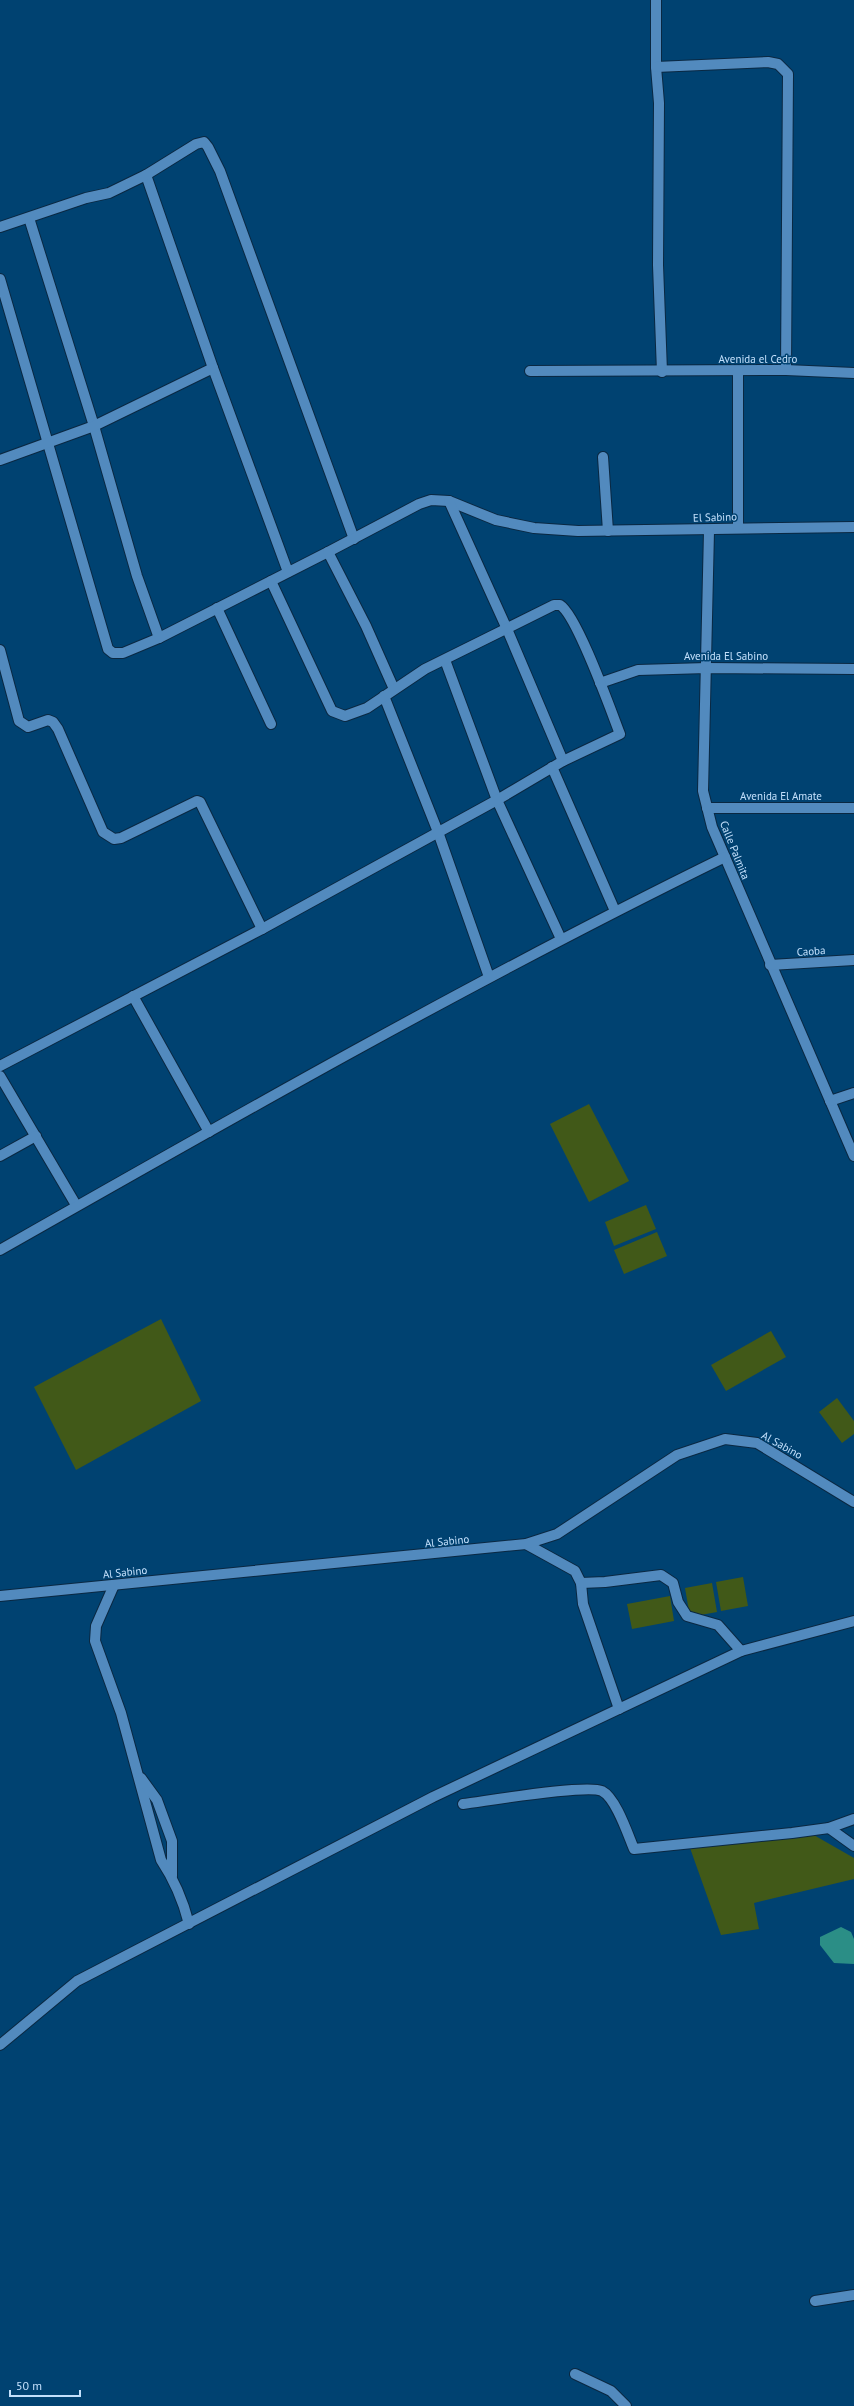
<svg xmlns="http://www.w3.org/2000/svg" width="854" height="2406" font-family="'PT Sans',sans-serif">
<rect width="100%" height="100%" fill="#004271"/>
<g fill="#415918">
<polygon points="589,1104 629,1181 589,1202 550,1124"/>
<polygon points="646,1205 656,1229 614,1246 605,1222"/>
<polygon points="657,1232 667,1256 624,1274 614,1250"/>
<polygon points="161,1319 201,1401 76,1470 34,1387"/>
<polygon points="771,1331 786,1357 726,1391 711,1365"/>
<polygon points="837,1398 854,1421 854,1434 842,1443 819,1412"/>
<polygon points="743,1577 748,1606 721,1611 716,1582"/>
<polygon points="712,1583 717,1612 690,1617 685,1588"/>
<polygon points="670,1596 674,1621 632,1629 627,1604"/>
<polygon points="812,1834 854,1858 854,1879 754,1903 759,1929 721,1935 690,1848"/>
</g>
<polygon fill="#2b8e86" points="841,1927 851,1932 854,1939 854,1964 834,1963 820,1945 820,1937"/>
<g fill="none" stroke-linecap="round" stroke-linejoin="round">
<g stroke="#0a2842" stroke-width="12">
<g id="minor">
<polyline points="656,0 656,67 659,103 658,265 662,372"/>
<polyline points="656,67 768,62 778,64 788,74 786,370"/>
<polyline points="146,175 213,368 288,572"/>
<polyline points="29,218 94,426 137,576 159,638"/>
<polyline points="0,227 86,198 109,193 146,175 196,144 204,142 208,147 220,171 354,539"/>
<polyline points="0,279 108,649 113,653 123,653 159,638 328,552 419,504 431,500 449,501 496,520 534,528 578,531 854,527"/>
<polyline points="530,371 786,370 854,373"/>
<polyline points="738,371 738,528"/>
<polyline points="603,457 608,531"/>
<polyline points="0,460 94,426 213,368"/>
<polyline points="449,501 507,629 563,761"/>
<polyline points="709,531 703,791 712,827 854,1156"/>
<polyline points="328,552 366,626 394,689"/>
<polyline points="217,608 271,724"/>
<polyline points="0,650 19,721 28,727 48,720 53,722 58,729 103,832 114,839 121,838 197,801 200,802 262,929"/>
<polyline points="445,660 497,800 561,939"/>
<polyline points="600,683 638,670 707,668 854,669"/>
<polyline points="384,696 438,832 489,977"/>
<polyline points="552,767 615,911"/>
<polyline points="707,808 854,808"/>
<polyline points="770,965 854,960"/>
<polyline points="133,996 209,1132"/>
<path d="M 0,1066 L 262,929 L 497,800 L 563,761 L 620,734 C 611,711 577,615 560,605 L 554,605 L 425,669 L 367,708 L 345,716 L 332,711 L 271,581"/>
<polyline points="0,1076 76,1205"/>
<polyline points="830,1101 854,1093"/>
<polyline points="0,1156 36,1136"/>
<path d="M 0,1250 C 239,1114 478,978 725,857"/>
<polyline points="526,1544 575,1571 581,1583 583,1604 619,1709"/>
<polyline points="581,1583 605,1582 661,1575 673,1583 678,1602 687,1616 718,1625 741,1651"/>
<path d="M 114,1585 L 96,1626 L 95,1641 L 121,1713 L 161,1860 C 175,1881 183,1900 189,1924"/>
<polyline points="0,1596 526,1544 557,1534 677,1455 725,1439 757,1443 854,1502"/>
<polyline points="141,1778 157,1800 172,1841 172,1876"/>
<path d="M 463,1804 C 487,1801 586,1784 602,1791 C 616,1798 628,1835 634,1849 L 792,1833 L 829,1828 L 854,1819"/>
<polyline points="829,1828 854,1846"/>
<polyline points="0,2045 77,1981 433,1797 741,1651 854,1621"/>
<polyline points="815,2301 854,2295"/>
<polyline points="575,2374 611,2391 626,2406"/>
</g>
</g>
<use href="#minor" stroke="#528abe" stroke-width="10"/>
</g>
<g text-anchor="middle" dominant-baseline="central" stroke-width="3" stroke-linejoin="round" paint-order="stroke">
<g font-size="11" fill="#c3e0fc" stroke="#004271">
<text x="758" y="359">Avenida el Cedro</text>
<text transform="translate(715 517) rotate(-2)">El Sabino</text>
<text x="726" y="656">Avenida El Sabino</text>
<text x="781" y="796">Avenida El Amate</text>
<text transform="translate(735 850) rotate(68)">Calle Palmita</text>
<text transform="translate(811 951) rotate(-4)">Caoba</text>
<text transform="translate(782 1445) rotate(29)">Al Sabino</text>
<text transform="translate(447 1541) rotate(-6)">Al Sabino</text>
<text transform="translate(125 1572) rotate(-6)">Al Sabino</text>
</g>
</g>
<path d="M10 2390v6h70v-6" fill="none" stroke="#c3e0fc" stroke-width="2"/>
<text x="16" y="2390" font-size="12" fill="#c3e0fc" stroke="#004271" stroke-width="3" paint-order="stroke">50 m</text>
</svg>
